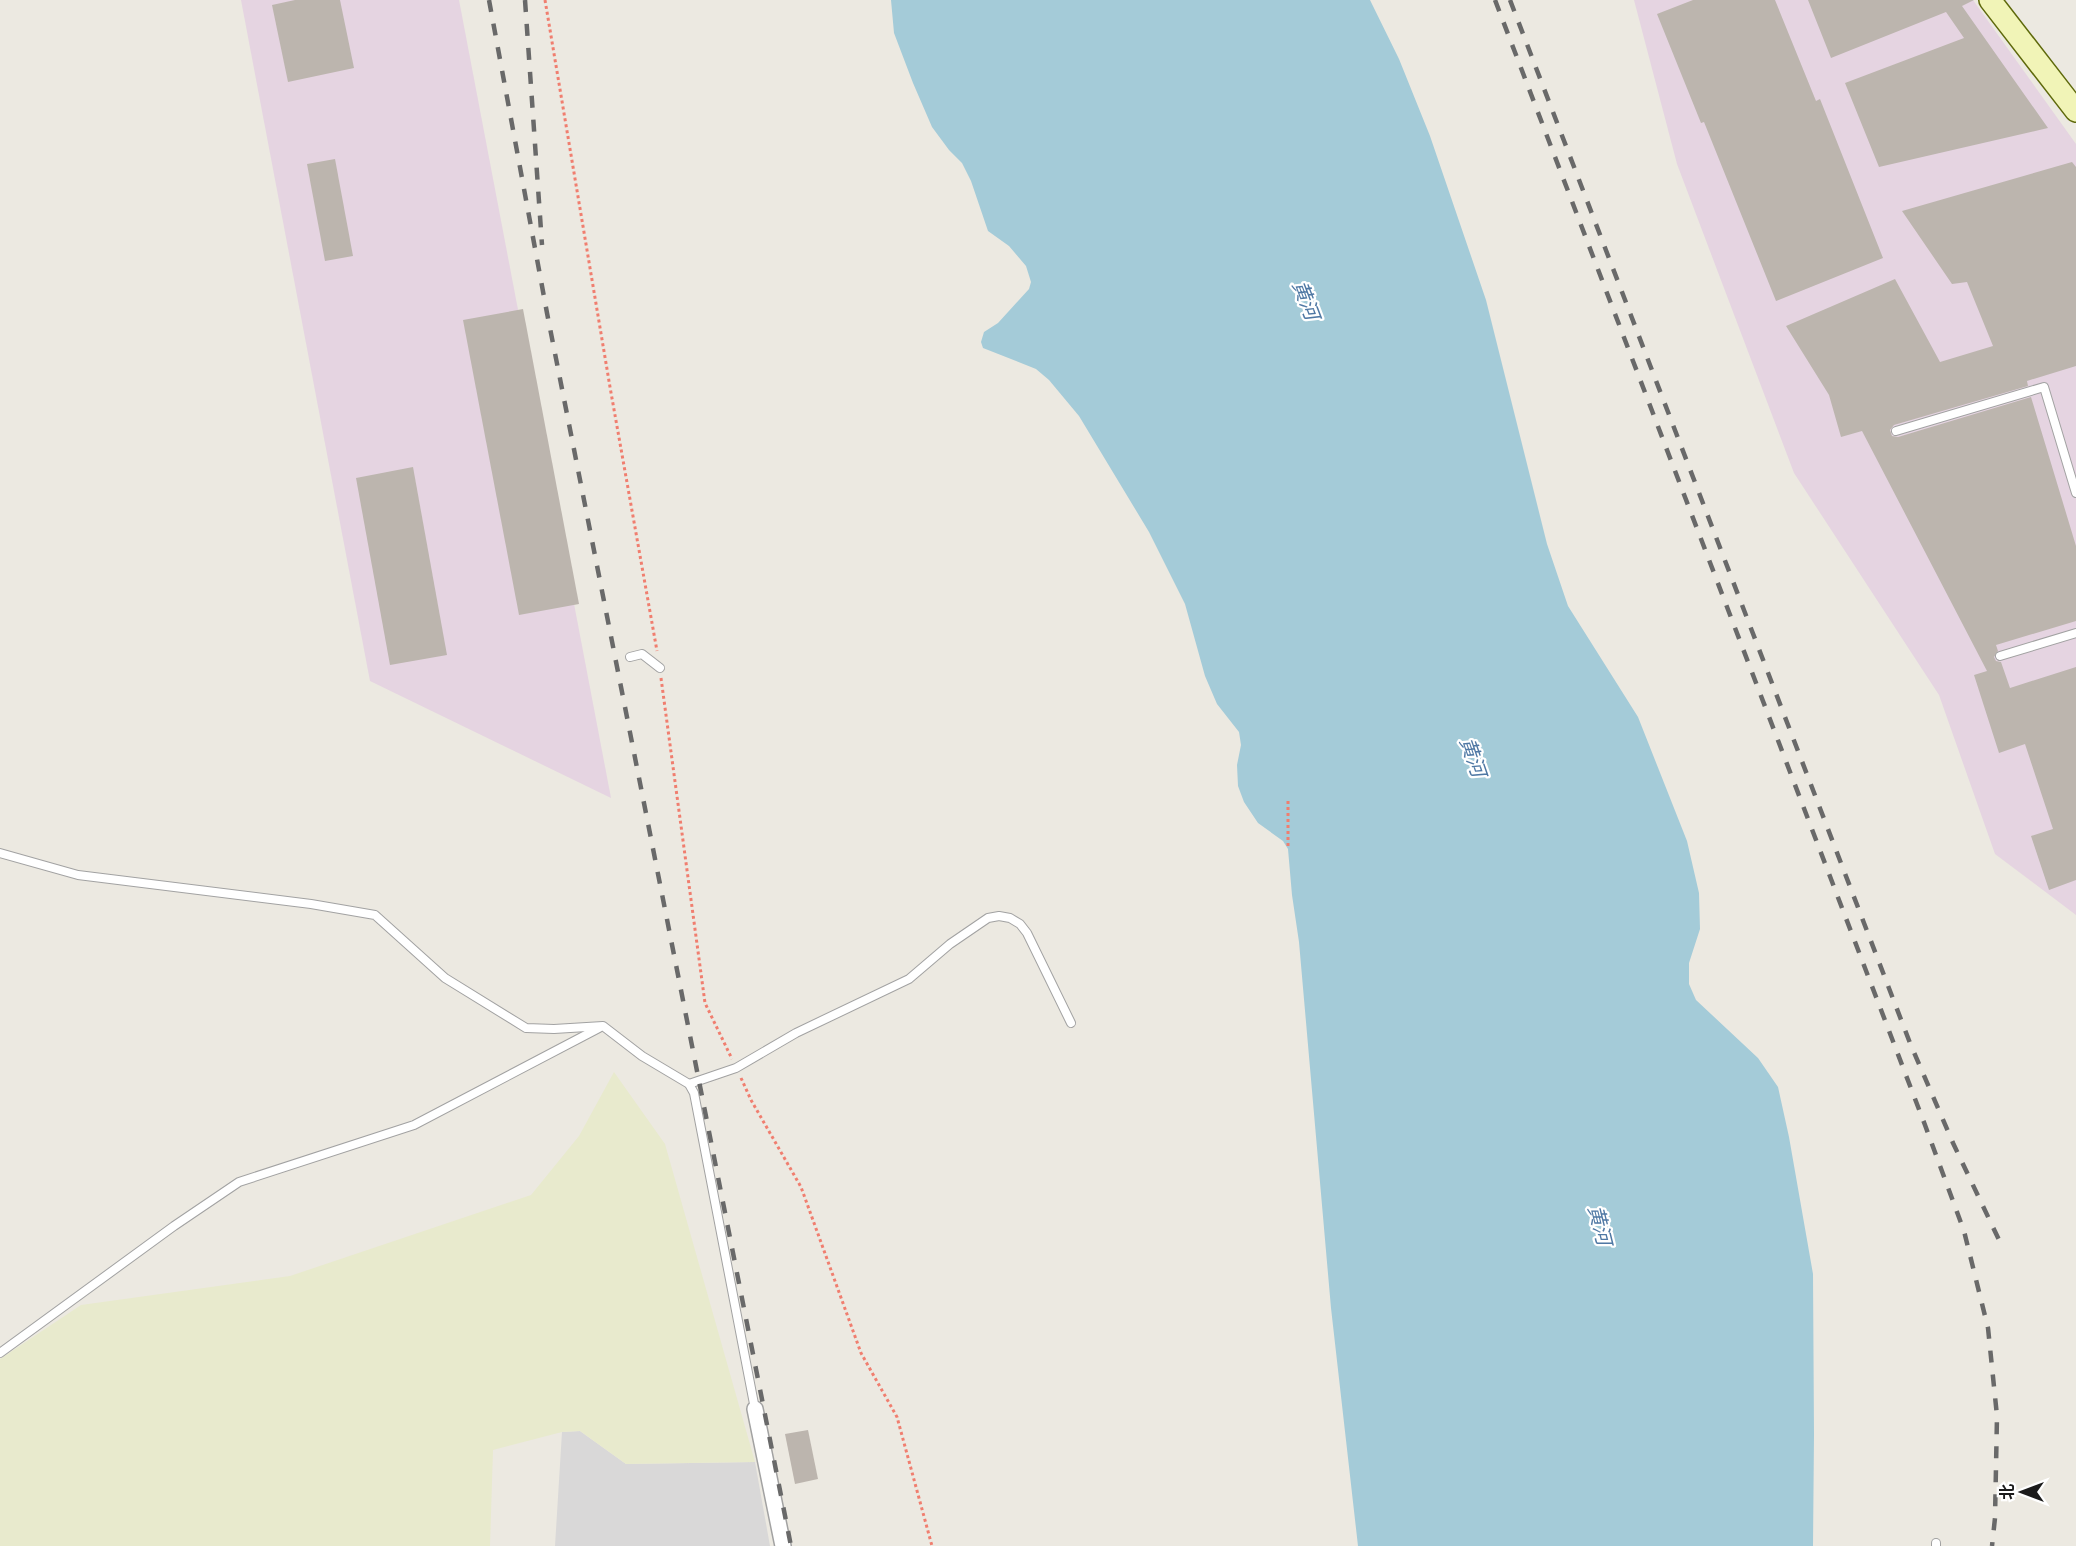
<svg xmlns="http://www.w3.org/2000/svg" width="2076" height="1546" font-family="Poppins,'Noto Sans SC',sans-serif">
<rect width="100%" height="100%" fill="#ece9e1"/>
<polygon fill="#d9d8d8" points="580,1431 626,1464 755,1462 770,1546 555,1546 562,1432"/>
<g fill="#e5d4e1">
<polygon points="241,0 459,0 611,798 370,681"/>
<polygon points="1634,0 1973,0 2076,144 2076,915 1995,854 1939,695 1794,473 1677,164"/>
</g>
<polygon fill="#e8eacd" points="614,1072 665,1144 755,1462 626,1464 580,1431 562,1432 493,1450 490,1546 0,1546 0,1359 81,1305 290,1276 531,1195 579,1136"/>
<polygon fill="#a4cbd8" points="891,0 1370,0 1399,59 1430,136 1486,300 1547,544 1568,606 1638,717 1687,841 1699,893 1700,929 1689,963 1689,984 1696,1000 1758,1058 1778,1087 1789,1137 1813,1274 1814,1435 1813,1546 1358,1546 1331,1308 1299,942 1292,895 1288,849 1283,841 1258,823 1244,802 1238,786 1237,765 1241,745 1239,732 1217,704 1205,676 1185,604 1149,532 1079,416 1049,380 1036,369 983,348 981,342 984,332 998,323 1029,289 1031,282 1026,266 1009,246 988,231 971,181 962,163 949,150 932,127 913,83 894,33"/>
<g fill="#bcb5ae">
<polygon points="295,0 340,0 354,68 288,82 272,5"/>
<polygon points="1693,0 1775,0 1816,101 1820,99 1883,258 1776,301 1704,122 1701,123 1657,14"/>
<polygon points="1808,0 1974,0 1962,6 2048,128 1879,167 1845,83 1964,38 1946,12 1831,58"/>
<polygon points="335,159 353,256 325,261 307,164"/>
<polygon points="2072,162 2076,167 2076,366 2027,381 2028,386 1894,425 1890,430 1892,436 1898,437 2031,397 2076,546 2076,621 1996,645 1998,651 1994,657 1996,661 2001,662 2010,688 2076,667 2076,880 2049,890 2031,836 2053,829 2025,744 1999,753 1974,675 1987,671 1862,431 1841,437 1829,395 1786,326 1895,279 1940,362 1993,346 1967,282 1952,284 1902,211"/>
<polygon points="523,309 579,604 519,615 463,320"/>
<polygon points="413,467 447,655 390,665 356,478"/>
<polygon points="808,1430 818,1479 795,1484 785,1434"/>
</g>
<g fill="none" stroke-linecap="round" stroke-linejoin="round">
<g stroke="#a2a2a2" stroke-width="10">
<g id="service">
<polyline points="1896,431 2044,387 2076,493"/>
<polyline points="2000,656 2076,633"/>
<polyline points="630,657 642,654 660,668"/>
<polyline points="0,853 78,875 311,904 375,915 445,978 526,1028 554,1029 603,1026 642,1056 689,1084 694,1093 755,1409"/>
<polyline points="689,1084 736,1068 796,1033 909,979 950,944 988,918 999,916 1010,918 1020,924 1027,933 1071,1023"/>
<polyline points="0,1353 174,1226 239,1182 414,1125 599,1028"/>
<polyline points="1936,1543 1936,1546"/>
</g>
</g>
<g stroke="#a2a2a2" stroke-width="18">
<polyline id="minor" points="755,1409 783,1546"/>
</g>
<g stroke="#5e690b" stroke-width="24">
<polyline id="secondary" points="1990,0 2076,111"/>
</g>
<g stroke="#f07e6f" stroke-width="3" stroke-dasharray="3 3" stroke-linecap="butt">
<polyline points="545,0 610,387 657,651"/>
<polyline points="661,678 705,1003 732,1059"/>
<polyline points="1288,801 1288,849"/>
<polyline points="741,1078 751,1100 801,1187 861,1353 897,1417 932,1546"/>
</g>
<use href="#service" stroke="#fff" stroke-width="8"/>
<use href="#minor" stroke="#fff" stroke-width="15"/>
<use href="#secondary" stroke="#f1f4b7" stroke-width="21"/>
<g stroke="#696969" stroke-width="4.5" stroke-dasharray="12 12" stroke-linecap="butt">
<polyline points="489,0 547,313 791,1546"/>
<polyline points="525,0 542,245"/>
<polyline points="1495,0 1925,1125 1964,1231 1988,1328 1997,1416 1995,1518 1992,1546"/>
<polyline points="1510,0 1910,1043 1953,1143 2000,1242"/>
</g>
</g>
<g text-anchor="middle" dominant-baseline="central" stroke-width="4.5" stroke-linejoin="round" paint-order="stroke">
<g font-size="20" font-style="italic" fill="#4f78a4" stroke="#fff">
<text transform="translate(1306 300) rotate(69)">黄河</text>
<text transform="translate(1473 757) rotate(71)">黄河</text>
<text transform="translate(1600 1225) rotate(76)">黄河</text>
</g>
</g>
<g transform="translate(2022 1492) rotate(270)" stroke="#ffffff" stroke-width="4.5" paint-order="stroke">
<path d="M0-4.5L10 22L0 15L-10 22Z" fill="#1b1b1b"/>
<text y="-9" font-size="16" font-weight="bold" text-anchor="middle" fill="#1b1b1b">北</text>
</g>
</svg>
